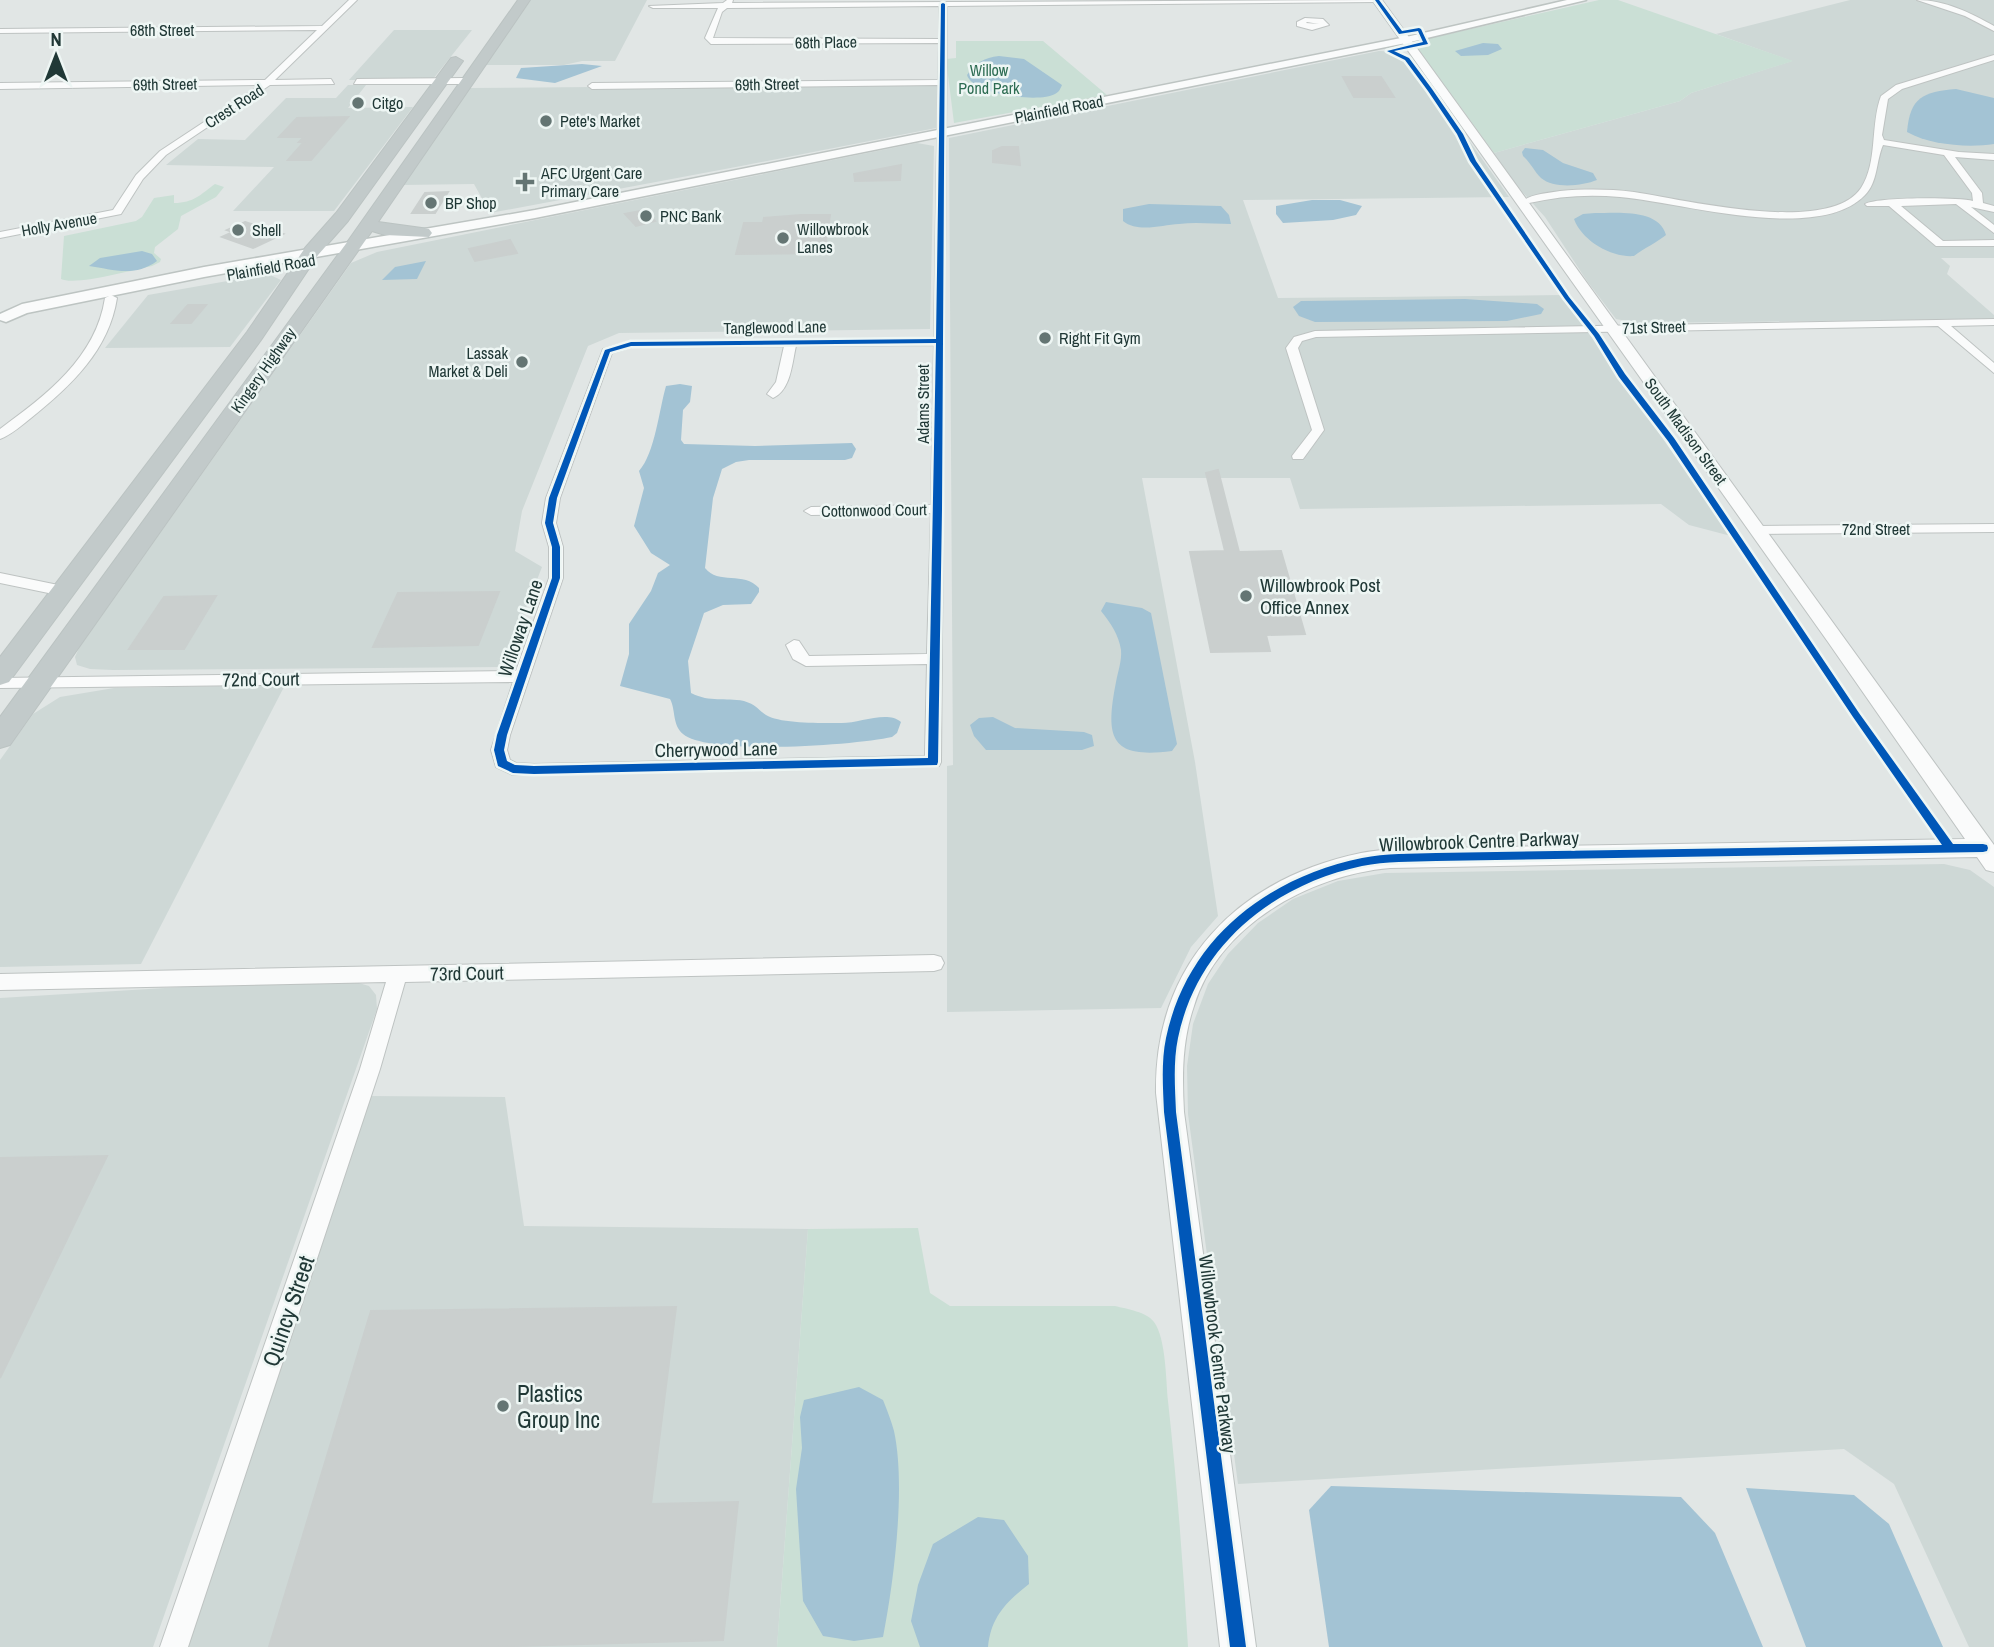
<svg xmlns="http://www.w3.org/2000/svg" width="1994" height="1647" font-family="'Archivo Narrow',sans-serif">
<rect width="100%" height="100%" fill="#e1e6e5"/>
<g fill="#ced8d6">
<polygon points="531,0 647,0 615,61 582,61 564,65 485,65"/>
<polygon points="1850,0 1994,0 1994,258 1941,258 1950,266 1947,274 1994,315 1994,319 1637,323 1616,319 1587,281 1545,217 1516,185 1494,153 1680,101 1691,93 1792,61 1716,34"/>
<polygon points="394,30 472,30 433,79 349,80"/>
<polygon points="1379,51 1400,52 1412,60 1509,197 1243,200 1278,298 1562,295 1731,536 1689,525 1661,504 1300,509 1290,478 1142,478 1195,762 1218,916 1191,947 1161,1008 947,1012 947,766 953,765 949,138"/>
<polygon points="928,84 937,86 936,128 741,166 490,213 474,184 401,185 469,88"/>
<polygon points="348,85 366,85 348,108 413,107 334,211 233,211 274,167 166,165 198,139 245,140 286,98 336,98"/>
<polygon points="917,143 934,146 930,329 619,333 588,346 522,511 515,551 542,567 503,667 113,670 90,669 77,665 75,657 79,648 351,263 377,252"/>
<polygon points="268,274 281,280 230,347 105,348 148,295"/>
<polygon points="285,685 141,964 0,967 0,760 33,714 60,697 114,688"/>
<polygon points="1944,864 1970,870 1994,887 1994,1647 1969,1647 1894,1484 1844,1449 1238,1484 1188,1114 1187,1066 1193,1024 1208,984 1228,954 1258,923 1293,899 1338,881 1385,873"/>
<polygon points="281,981 352,981 369,986 376,995 377,1009 153,1647 0,1647 0,998"/>
<polygon points="370,1096 505,1097 524,1226 808,1229 777,1647 187,1647"/>
</g>
<g fill="#cadfd5">
<polygon points="1599,0 1618,0 1793,61 1691,93 1680,101 1494,153 1416,46 1418,42 1427,39"/>
<polygon points="956,41 1043,41 1107,95 954,123 946,59 956,58"/>
<path d="M 215,184 L 224,187 L 216,197 L 181,216 L 178,229 L 155,247 L 154,253 L 161,259 L 160,262 L 152,266 C 133,270 75,286 61,279 L 64,236 L 136,221 L 142,217 L 154,198 L 174,195 L 174,203 C 194,203 201,194 215,184 Z"/>
<path d="M 918,1228 L 930,1293 L 950,1306 L 1115,1306 C 1127,1309 1147,1312 1154,1322 C 1166,1338 1166,1381 1168,1401 C 1177,1483 1183,1565 1188,1647 L 777,1647 L 808,1229 Z"/>
</g>
<g fill="#a3c3d4">
<polygon points="1483,43 1498,44 1502,49 1488,55 1461,56 1455,51"/>
<path d="M 999,56 L 1024,59 L 1062,85 C 1060,89 1060,91 1055,94 C 1040,103 973,95 967,75 C 976,62 984,58 999,56 Z"/>
<polygon points="582,64 602,66 555,83 516,78 521,68"/>
<path d="M 1956,89 L 1994,98 L 1994,144 C 1968,148 1930,145 1907,132 C 1910,97 1923,92 1956,89 Z"/>
<path d="M 1525,148 L 1543,150 L 1563,163 L 1593,173 L 1597,180 C 1582,186 1554,189 1541,178 C 1534,171 1531,163 1523,156 L 1522,152 Z"/>
<polygon points="1312,200 1340,200 1362,206 1356,215 1333,220 1283,223 1276,214 1276,206"/>
<path d="M 1149,204 L 1221,206 L 1229,215 L 1231,224 C 1214,224 1196,222 1179,224 C 1162,225 1138,233 1123,221 L 1123,209 Z"/>
<path d="M 1595,213 C 1616,213 1659,208 1666,235 C 1659,241 1643,249 1634,256 C 1612,258 1582,241 1574,219 L 1583,214 Z"/>
<path d="M 142,251 L 152,254 L 157,261 C 134,278 112,269 89,266 L 100,258 Z"/>
<polygon points="426,261 417,279 382,280 395,267"/>
<polygon points="1465,299 1537,304 1544,309 1541,314 1507,321 1315,322 1299,316 1293,307 1301,301"/>
<path d="M 680,384 L 692,386 L 690,402 L 683,410 L 681,440 L 684,444 L 755,446 L 852,443 L 856,449 L 852,458 L 845,460 L 749,460 L 736,462 L 722,469 L 713,498 L 705,568 C 718,585 744,571 759,588 L 759,592 L 751,604 L 723,605 L 704,613 L 688,661 L 691,693 C 711,703 724,697 744,701 C 757,705 757,709 766,715 C 780,724 825,723 842,723 C 859,723 888,710 901,722 L 897,733 L 892,737 C 857,745 709,756 683,734 C 672,725 676,710 670,699 L 620,686 L 629,654 L 629,624 L 651,591 L 658,573 L 670,565 L 651,553 L 634,526 L 644,488 L 639,471 C 655,453 659,410 666,386 Z"/>
<path d="M 1106,602 L 1142,608 L 1151,613 L 1177,744 L 1172,751 C 1110,759 1105,738 1116,682 C 1118,671 1122,661 1121,650 C 1119,635 1110,622 1101,611 Z"/>
<polygon points="993,717 1015,728 1084,732 1092,735 1094,746 1082,750 986,750 974,736 970,725 979,718"/>
<path d="M 859,1387 L 883,1400 C 887,1410 891,1420 894,1431 C 906,1486 894,1581 883,1637 L 854,1641 L 823,1636 L 803,1601 L 796,1489 L 802,1448 L 800,1417 L 804,1400 Z"/>
<polygon points="1331,1486 1681,1497 1715,1533 1763,1647 1329,1647 1309,1510"/>
<polygon points="1746,1488 1854,1495 1889,1524 1943,1647 1806,1647"/>
<path d="M 978,1517 L 1004,1520 L 1028,1556 L 1029,1584 C 1006,1602 991,1617 988,1647 L 920,1647 L 911,1621 L 918,1585 L 933,1544 Z"/>
</g>
<g fill="#cacfce" stroke="#cacfce" stroke-width="2">
<polygon points="1343,77 1381,77 1394,97 1354,97"/>
<polygon points="348,117 311,160 288,160 304,142 299,142 304,137 279,137 297,118"/>
<polygon points="1002,147 1018,147 1020,165 993,162 993,151"/>
<polygon points="901,165 900,180 855,181 854,174"/>
<polygon points="448,192 435,213 412,213 425,193"/>
<polygon points="645,210 655,221 636,226 625,214"/>
<polygon points="801,215 830,215 824,253 736,254 744,223 763,223 764,218"/>
<polygon points="245,222 283,234 253,248 222,237 233,232 227,230"/>
<polygon points="510,240 517,253 475,261 469,249"/>
<polygon points="188,305 206,305 191,323 172,323"/>
<polygon points="1218,470 1239,552 1281,551 1305,634 1266,635 1270,651 1211,652 1190,552 1225,551 1206,473"/>
<polygon points="499,592 478,645 373,647 398,593"/>
<polygon points="216,596 184,649 129,649 164,597"/>
<polygon points="107,1156 0,1378 0,1158"/>
<polygon points="676,1307 651,1504 738,1502 723,1640 479,1647 269,1647 371,1311"/>
</g>
<g fill="none" stroke-linecap="round" stroke-linejoin="round">
<g stroke="#bec3c2" stroke-width="2">
<g id="minor">
<polygon points="349,0 357,0 275,80 331,79 334,84 270,85 166,155 143,179 121,214 0,238 0,232 113,210 136,175 160,151 260,85 0,89 0,83 265,80 317,30 0,33 0,29 322,26"/>
<path d="M 727,0 L 733,0 L 732,3 L 1381,0 L 1377,2 L 947,6 L 941,762 L 939,766 L 513,775 L 496,767 L 491,750 L 513,682 L 0,688 L 0,678 L 516,671 L 549,578 L 549,547 L 542,523 L 546,498 L 603,349 L 631,341 L 934,338 L 938,85 L 592,89 L 588,86 L 592,83 L 938,80 L 939,43 L 711,44 L 705,38 L 718,8 L 653,8 L 649,6 L 723,3 ZM 939,6 L 939,39 L 713,38 L 722,12 L 727,8 ZM 934,345 L 931,505 L 811,507 L 804,511 L 811,515 L 931,513 L 927,654 L 809,656 L 799,641 L 794,640 L 786,645 L 793,659 L 806,666 L 927,664 L 925,756 L 534,764 L 516,763 L 510,760 L 507,750 L 510,735 L 563,578 L 563,547 L 556,523 L 560,498 L 612,353 L 632,347 L 784,346 L 776,382 L 767,394 L 773,398 C 791,390 792,363 796,346 Z"/>
<path d="M 1917,0 C 1945,0 1971,13 1994,26 L 1994,31 L 1965,16 Z"/>
<path d="M 1305,18 L 1323,19 L 1329,25 L 1312,30 L 1297,26 L 1297,22 ZM 1306,23 L 1307,22 L 1319,24 Z"/>
<path d="M 1994,55 L 1994,60 L 1902,89 L 1888,99 L 1882,135 L 1884,140 L 1959,152 L 1994,154 L 1994,160 L 1955,157 L 1982,193 L 1983,203 L 1994,206 L 1994,212 L 1971,207 L 1994,225 L 1994,233 L 1956,204 L 1901,206 L 1943,241 L 1994,240 L 1994,246 L 1936,246 L 1889,206 L 1867,206 L 1865,204 C 1877,197 1957,197 1973,201 L 1972,193 L 1944,155 L 1883,145 C 1876,161 1878,182 1865,195 C 1818,244 1680,202 1620,197 C 1589,194 1559,196 1529,203 L 1524,200 C 1533,194 1548,193 1560,191 C 1584,189 1609,189 1634,192 C 1682,199 1829,236 1861,188 C 1878,162 1870,125 1881,96 L 1896,85 Z"/>
<polygon points="357,79 466,78 470,81 466,84 354,84"/>
<path d="M 111,295 L 117,298 C 109,350 71,386 31,418 C 22,425 11,435 0,439 L 0,429 C 46,395 96,358 105,298 Z"/>
<polygon points="1994,319 1994,325 1951,326 1994,363 1994,373 1938,326 1316,337 1302,341 1298,348 1324,430 1303,459 1293,459 1292,456 1312,430 1286,348 1294,337 1315,331"/>
<polygon points="1994,524 1994,532 1758,534 1751,530 1758,526"/>
<polygon points="0,573 63,586 70,591 63,596 0,583"/>
<polygon points="934,955 941,957 944,963 941,969 934,971 405,982 380,1069 188,1647 160,1647 360,1069 386,982 0,990 0,974"/>
</g>
</g>
<g stroke="#bec3c2" stroke-width="2">
<path id="tertiary" d="M 1372,0 L 1382,0 L 1994,845 L 1994,872 L 1986,870 L 1977,857 L 1390,868 C 1310,875 1219,925 1194,1006 C 1182,1041 1182,1075 1184,1112 L 1256,1647 L 1220,1647 L 1156,1093 C 1154,964 1237,879 1361,853 C 1386,848 1411,849 1436,848 L 1965,839 L 1828,642 Z"/>
</g>
<g stroke="#bdc4c2" stroke-width="3">
<polygon id="secondary" points="1567,0 1586,0 1406,43 535,218 204,277 27,313 6,322 0,320 0,314 22,304 204,267 535,210 1406,37"/>
</g>
<g stroke="#bbc3c2" stroke-width="2">
<g id="trunk">
<polygon points="518,0 530,0 378,222 429,229 432,233 429,237 385,235 372,231 10,745 0,748 0,717 348,241"/>
<polygon points="456,57 463,61 348,221 318,255 261,340 9,682 0,685 0,657 247,332 305,248 336,213 451,58"/>
</g>
</g>
<use href="#minor" fill="#fafbfb" fill-rule="evenodd"/>
<use href="#tertiary" fill="#fafbfb" fill-rule="evenodd"/>
<use href="#secondary" fill="#fafbfb" fill-rule="evenodd"/>
<use href="#trunk" fill="#c2caca" fill-rule="evenodd"/>
<g stroke="#eef6f4" stroke-width="5">
<g id="cycleway">
<path d="M 1375,0 L 1379,0 L 1402,31 L 1419,28 L 1421,29 L 1428,44 L 1394,51 L 1409,58 L 1432,89 L 1463,134 L 1476,161 L 1569,297 L 1599,334 L 1625,374 L 1674,438 L 1859,713 L 1953,844 L 1983,844 L 1987,845 L 1988,848 L 1987,851 L 1983,852 L 1436,861 C 1411,862 1386,861 1362,866 C 1272,885 1197,946 1178,1038 C 1173,1062 1175,1088 1176,1112 L 1246,1647 L 1230,1647 L 1164,1112 C 1163,1088 1161,1062 1166,1038 C 1187,939 1266,878 1362,858 C 1386,853 1411,854 1436,853 L 1942,845 L 1853,717 L 1668,441 L 1619,377 L 1594,336 L 1565,299 L 1470,161 L 1457,134 L 1428,91 L 1405,60 L 1387,51 L 1423,42 L 1418,31 L 1399,34 Z"/>
<path d="M 943,3 L 945,4 L 942,509 L 938,762 L 937,765 L 534,774 L 513,773 L 498,766 L 494,750 L 497,735 L 552,578 L 552,547 L 545,523 L 549,498 L 605,350 L 631,342 L 936,339 L 941,4 ZM 936,343 L 928,758 L 534,766 L 515,765 L 507,761 L 504,750 L 507,735 L 560,578 L 560,547 L 553,523 L 557,498 L 610,352 L 631,346 Z"/>
</g>
</g>
<use href="#cycleway" fill="#0057b8" fill-rule="evenodd"/>
</g>
<g fill="#647573" stroke="#eef6f4" stroke-width="2.5">
<circle cx="358" cy="103" r="7"/>
<circle cx="546" cy="121" r="7"/>
<path d="M521.5 171.5h7v7h7v7h-7v7h-7v-7h-7v-7h7z"/>
<circle cx="431" cy="203" r="7"/>
<circle cx="646" cy="216" r="7"/>
<circle cx="238" cy="230" r="7"/>
<circle cx="783" cy="238" r="7"/>
<circle cx="1045" cy="338" r="7"/>
<circle cx="522" cy="362" r="7"/>
<circle cx="1246" cy="596" r="7"/>
<circle cx="503" cy="1406" r="7"/>
</g>
<g text-anchor="middle" dominant-baseline="central" stroke-width="5" stroke-linejoin="round" paint-order="stroke">
<g font-size="16" fill="#203836" stroke="#eef6f4">
<text x="162" y="30">68th Street</text>
<text transform="translate(826 42) rotate(-1)">68th Place</text>
<text transform="translate(165 84) rotate(-1)">69th Street</text>
<text transform="translate(767 84) rotate(-1)">69th Street</text>
<text transform="translate(234 106) rotate(-33)">Crest Road</text>
<text transform="translate(1059 109) rotate(-11)">Plainfield Road</text>
<text transform="translate(59 224) rotate(-10)">Holly Avenue</text>
<text transform="translate(271 267) rotate(-10)">Plainfield Road</text>
<text transform="translate(775 327) rotate(-1)">Tanglewood Lane</text>
<text transform="translate(1654 327) rotate(-2)">71st Street</text>
<text transform="translate(263 370) rotate(-55)">Kingery Highway</text>
<text transform="translate(923 404) rotate(-90)">Adams Street</text>
<text transform="translate(1686 431) rotate(54)">South Madison Street</text>
<text transform="translate(874 510) rotate(-1)">Cottonwood Court</text>
<text x="1876" y="529">72nd Street</text>
</g>
<g font-size="16" fill="#2d6c52" stroke="#eef6f4">
<text x="989" y="70">Willow<tspan x="989" dy="18">Pond Park</tspan></text>
</g>
<g font-size="16" fill="#203836" stroke="#eef6f4" text-anchor="start">
<text x="372" y="103">Citgo</text>
<text x="560" y="121">Pete's Market</text>
<text x="541" y="173">AFC Urgent Care<tspan x="541" dy="18">Primary Care</tspan></text>
<text x="445" y="203">BP Shop</text>
<text x="660" y="216">PNC Bank</text>
<text x="797" y="229">Willowbrook<tspan x="797" dy="18">Lanes</tspan></text>
<text x="252" y="230">Shell</text>
<text x="1059" y="338">Right Fit Gym</text>
<text x="508" y="353" text-anchor="end">Lassak<tspan x="508" dy="18">Market &amp; Deli</tspan></text>
</g>
<g font-size="19" fill="#203836" stroke="#eef6f4" text-anchor="start">
<text x="1260" y="585">Willowbrook Post<tspan x="1260" dy="22">Office Annex</tspan></text>
</g>
<g font-size="19" fill="#203836" stroke="#eef6f4">
<text transform="translate(520 628) rotate(-71)">Willoway Lane</text>
<text transform="translate(261 679) rotate(-1)">72nd Court</text>
<text transform="translate(716 749) rotate(-1)">Cherrywood Lane</text>
<text transform="translate(1479 841) rotate(-2)">Willowbrook Centre Parkway</text>
<text transform="translate(467 973) rotate(-1)">73rd Court</text>
<text transform="translate(1218 1354) rotate(83)">Willowbrook Centre Parkway</text>
</g>
<g font-size="23" fill="#203836" stroke="#eef6f4">
<text transform="translate(288 1311) rotate(-71)">Quincy Street</text>
</g>
<g font-size="23" fill="#203836" stroke="#eef6f4" text-anchor="start">
<text x="517" y="1393">Plastics<tspan x="517" dy="26">Group Inc</tspan></text>
</g>
</g>
<g transform="translate(56 56)" stroke="#eef6f4" stroke-width="5" paint-order="stroke">
<path d="M0-5L12 26L0 18L-12 26Z" fill="#203836"/>
<text y="-10" font-size="19" font-weight="bold" text-anchor="middle" fill="#203836">N</text>
</g>
</svg>
